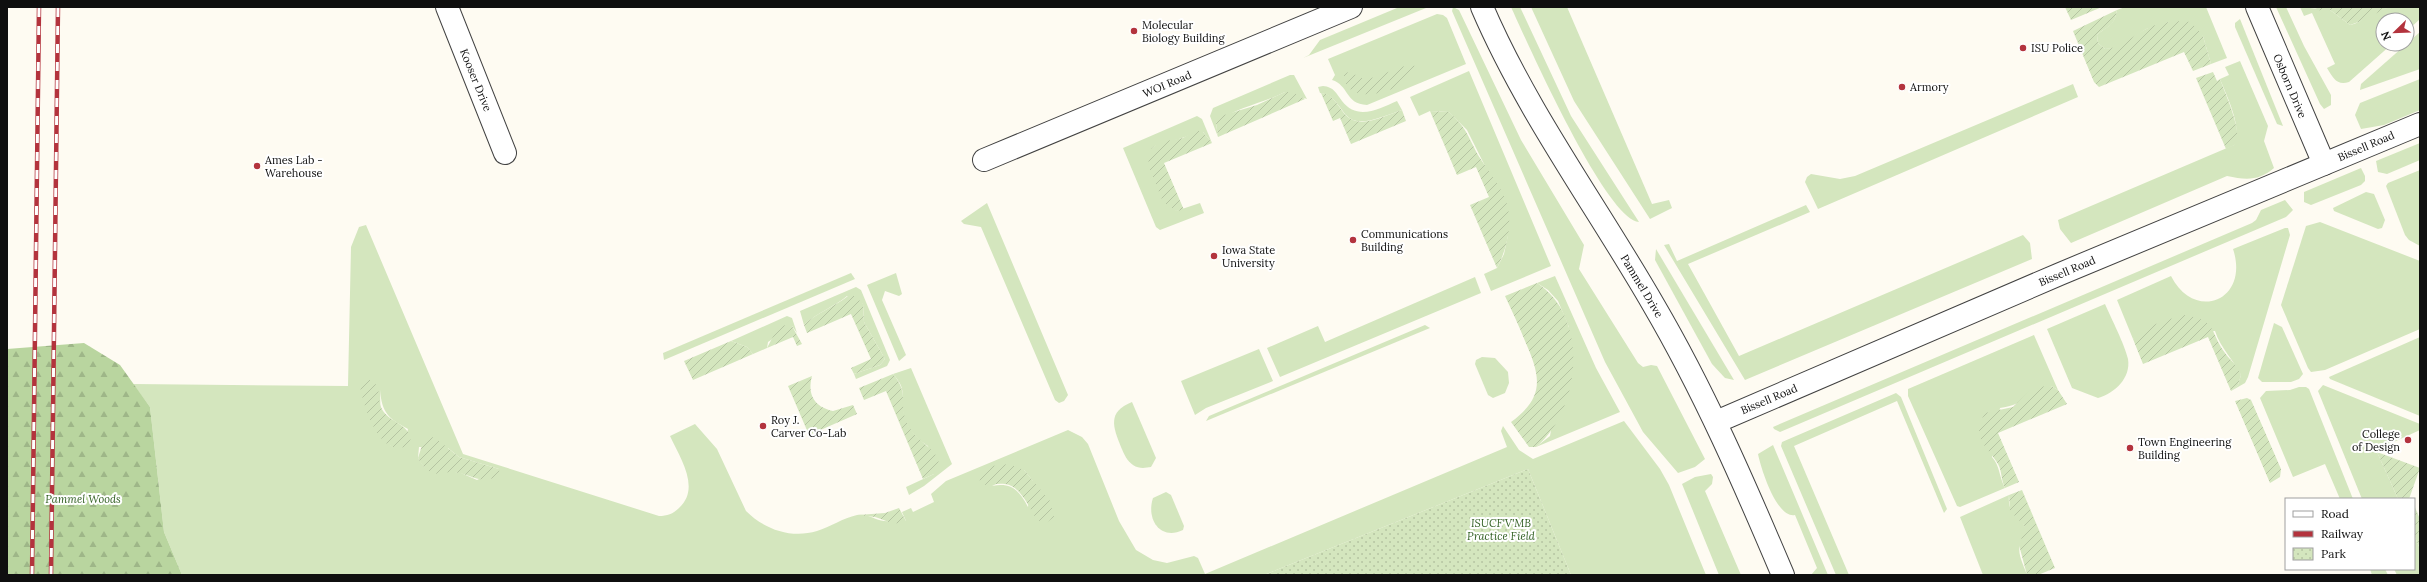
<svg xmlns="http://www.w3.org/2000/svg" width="2427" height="582" font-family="Lora,serif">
<defs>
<pattern id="forest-firs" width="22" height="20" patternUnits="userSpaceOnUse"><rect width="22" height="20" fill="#b9d59f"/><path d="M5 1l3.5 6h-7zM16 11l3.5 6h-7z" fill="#9eb688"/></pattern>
<pattern id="park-dots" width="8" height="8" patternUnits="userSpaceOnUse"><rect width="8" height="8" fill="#d4e6be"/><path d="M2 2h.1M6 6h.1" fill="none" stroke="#b5c4a2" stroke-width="1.8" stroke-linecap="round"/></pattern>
<pattern id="garden-furrows" width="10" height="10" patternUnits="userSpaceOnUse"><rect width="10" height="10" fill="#d4e6be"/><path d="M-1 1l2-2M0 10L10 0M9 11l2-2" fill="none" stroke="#b5c4a2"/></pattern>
</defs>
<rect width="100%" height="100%" fill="#fefbf2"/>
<g fill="#d4e6be" fill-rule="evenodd">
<polygon points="1427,7 1426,8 1303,58 1309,55 1320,40 1397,8"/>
<polygon points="1453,7 1459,10 1521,140 1584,245 1579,269 1638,363 1643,367 1651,365 1657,366 1705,459 1695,467 1678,473 1643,432 1605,362 1452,11"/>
<path d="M 1511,7 L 1520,7 L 1571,116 L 1639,222 C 1606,220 1527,42 1511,7 Z"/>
<polygon points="1531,7 1567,7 1652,204 1669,200 1672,208 1650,219 1574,101"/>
<path d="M 2125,7 L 2206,7 L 2227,58 L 2211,64 L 2203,36 L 2169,22 L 2146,29 L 2118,48 L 2105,49 L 2098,43 L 2097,35 C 2108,25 2114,27 2117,10 Z"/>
<polygon points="2276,7 2286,7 2304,46 2331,95 2331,105 2324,109 2320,104"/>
<path d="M 2300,7 L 2330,10 L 2350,25 C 2361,23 2368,15 2378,11 C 2391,5 2407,7 2420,7 L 2420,19 L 2407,31 L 2407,20 L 2383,20 L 2383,44 L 2392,44 L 2349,82 C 2337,86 2333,78 2327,68 L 2335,64 L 2312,13 L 2304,16 Z"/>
<path d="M 1437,14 L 1443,15 L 1447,18 L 1466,64 L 1367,105 C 1345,104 1349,85 1332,80 L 1335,75 L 1328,59 Z"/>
<polygon points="2240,19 2283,126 2277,124 2235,27 2235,23"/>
<polygon points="2420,32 2420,69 2360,90 2361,84"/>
<path d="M 2240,61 L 2268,126 L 2264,141 L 2274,168 C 2259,181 2246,180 2227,176 L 2071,243 L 2060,229 L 2058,220 L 2234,145 C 2243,128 2227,97 2220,79 L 2229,75 L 2225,67 Z"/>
<polygon points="1469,71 1551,266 1491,291 1484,274 1497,268 1504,254 1508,235 1485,166 1467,130 1449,112 1430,111 1419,116 1410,97"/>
<path d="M 1290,75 L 1294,75 L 1307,99 L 1285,92 C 1262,104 1236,107 1216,123 L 1218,137 L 1210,116 L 1213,108 Z"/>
<polygon points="2420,79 2420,110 2384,125 2361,129 2355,115 2360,103"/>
<polygon points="2073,84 2078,97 1818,209 1805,182 1807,177 1811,174 1840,179 1855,176"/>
<path d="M 1323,86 C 1334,87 1336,93 1342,101 C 1357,121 1379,109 1397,101 L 1402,110 C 1389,114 1367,125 1353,120 C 1340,114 1337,94 1320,93 L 1318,87 Z"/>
<path d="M 1197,116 L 1202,119 L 1212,143 L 1203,132 C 1193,132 1191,135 1182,138 C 1171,142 1162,141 1152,148 L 1176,211 L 1200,203 L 1204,213 L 1160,230 L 1156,227 L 1123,148 Z"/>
<polygon points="2420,143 2420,160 2387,174 2378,172 2376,161"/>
<polygon points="2361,168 2365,176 2365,181 2361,185 2311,205 2304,202 2304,192"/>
<polygon points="2420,170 2420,246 2409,240 2405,235 2386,186 2388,183"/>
<polygon points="2366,192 2374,194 2385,220 2382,228 2378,229 2334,211 2333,208"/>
<polygon points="2285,200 2293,210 2286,217 1780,432 1774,429 1773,427 2252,223 2256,220 2261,210"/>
<polygon points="987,203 1068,395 1064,401 1059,403 1055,400 981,227 964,224 961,221"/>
<polygon points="1806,205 1810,212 1688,264 1739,356 2023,235 2030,243 2032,259 1745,380 1664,245 1669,244 1677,261"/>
<polygon points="2320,222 2420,261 2420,329 2325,370 2311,372 2308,368 2281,305 2306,226"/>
<path d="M 366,225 L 463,454 L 659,516 C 667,516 673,514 679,508 C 701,488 680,458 670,436 L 695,424 L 717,449 L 746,511 C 764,529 791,539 817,531 C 830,527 843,518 857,515 C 867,513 875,520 884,521 C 891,522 899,521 906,521 L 902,512 L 911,508 L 913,512 L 934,502 L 931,494 L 946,481 L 1068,430 L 1082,437 L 1088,444 L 1119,521 L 1136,550 L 1153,560 L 1167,563 L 1194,556 L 1198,558 L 1205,574 L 1507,447 L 1501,431 L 1503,426 L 1519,450 L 1533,459 L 1624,421 L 1660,469 L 1669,485 L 1706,575 L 1571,575 L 1528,469 L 1264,575 L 182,575 L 164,532 L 150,407 L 133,384 L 348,386 L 351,247 L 359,227 ZM 380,390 C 382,413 388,418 408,429 L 403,447 L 391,446 L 381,436 ZM 419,447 L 448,448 L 459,457 L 499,469 L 477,480 L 461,473 L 424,467 L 418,458 ZM 1024,470 L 1033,481 L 1028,507 C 1019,490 1011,482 992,486 Z"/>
<path d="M 2285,228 L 2288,228 L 2290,235 L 2248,377 L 2245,383 L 2231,391 L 2238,385 L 2241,375 C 2233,359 2221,349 2215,331 L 2136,337 L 2133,339 L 2117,300 L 2171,276 C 2195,323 2250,300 2233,249 Z"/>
<polygon points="1656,249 1734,380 1725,378 1712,364 1655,260"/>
<polygon points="851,273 855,279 664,360 663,353"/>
<polygon points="896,273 902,294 899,296 885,291 882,300 906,355 899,361 867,285"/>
<polygon points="1555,276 1596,368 1620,412 1536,447 1550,436 1569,327 1558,301 1548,290 1537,283"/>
<polygon points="1475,277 1481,293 1280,377 1267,348 1318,326 1325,342"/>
<path d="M 856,287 L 861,290 L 890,360 L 887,366 L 856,379 L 854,374 L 880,365 L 885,359 L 864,322 L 863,304 L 847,296 C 834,307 816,313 804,325 L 800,311 Z"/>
<path d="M 2105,304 C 2111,318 2125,345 2128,359 C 2131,378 2115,393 2098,398 L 2072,388 L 2047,329 Z"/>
<polygon points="787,316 792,318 797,333 792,326 768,342 767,348 753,354 747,347 731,341"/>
<polygon points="2274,323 2282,327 2303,374 2299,379 2291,382 2262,382 2258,378"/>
<polygon points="1425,325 1430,328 1206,421 1209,416"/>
<path d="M 2034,335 L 2058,390 L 2051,386 C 2034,394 2018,406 2000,408 L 1992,457 C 2000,466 1999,477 2005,488 L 1960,507 L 1957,506 L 1908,396 L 1908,389 Z"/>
<polygon points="2420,337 2420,416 2330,379 2329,377"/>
<polygon points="1259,349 1273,381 1206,408 1195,415 1181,381"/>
<polygon points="1482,357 1495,358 1508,372 1509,383 1505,393 1493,398 1488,395 1475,364 1476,360"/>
<path d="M 911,368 L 952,464 L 924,486 L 909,495 L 906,487 L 934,474 L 928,446 C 917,439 904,426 903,411 C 901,393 907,390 893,374 Z"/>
<polygon points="2323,385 2420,424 2420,430 2374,451 2377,452 2398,499 2362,499 2318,391"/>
<polygon points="2299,387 2306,387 2309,389 2353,499 2340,499 2325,464 2293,477 2260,398 2266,391 2290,390"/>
<polygon points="1896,393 1901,397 1947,509 1944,513 1897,401 1794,446 1849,575 1836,575 1781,446 1782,442"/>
<path d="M 1132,402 L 1156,458 L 1151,467 C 1145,468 1139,469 1133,465 C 1127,461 1124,454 1121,447 C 1113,427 1107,412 1132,402 Z"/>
<path d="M 1773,445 L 1828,575 L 1811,575 L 1817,568 L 1795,515 C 1777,519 1761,469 1758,454 Z"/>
<polygon points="1711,474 1713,477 1712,484 1705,491 1741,575 1719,575 1682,484 1695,477"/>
<path d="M 1166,492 L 1171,495 L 1184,526 L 1183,530 C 1160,541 1146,519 1153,498 Z"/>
<path d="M 2009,495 C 2007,517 2021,516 2025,527 C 2027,533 2021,539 2020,545 C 2017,554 2024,566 2027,575 L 1983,575 L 1960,517 Z"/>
<polygon points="2414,535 2420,549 2420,575 2397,575 2394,569 2414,569"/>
<polygon points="2370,569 2385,569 2388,575 2372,575"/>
</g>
<polygon fill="url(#forest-firs)" points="84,343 120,365 150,407 164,532 182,575 7,575 7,349"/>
<polygon fill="url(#park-dots)" points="1528,469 1571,575 1264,575"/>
<g fill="url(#garden-furrows)">
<polygon points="2065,7 2102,7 2071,20"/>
<polygon points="2313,7 2400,7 2384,9 2364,20 2350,25 2330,10 2321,11"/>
<path d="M 2117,10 C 2114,28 2108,25 2097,35 L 2098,43 L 2105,49 C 2122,48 2131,37 2146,29 C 2160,22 2176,20 2191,22 L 2203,36 L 2211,64 L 2193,71 L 2184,52 L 2099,87 L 2094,82 L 2073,31 Z"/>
<path d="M 1413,63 L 1416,69 C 1408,92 1342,110 1344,73 L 1350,72 L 1366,80 Z"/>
<path d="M 2213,72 L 2217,81 L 2220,79 C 2225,93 2240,126 2237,140 C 2236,146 2230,147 2226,149 L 2196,78 Z"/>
<polygon points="1285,92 1293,92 1305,99 1218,137 1216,123 1221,116 1257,105"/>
<path d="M 1321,93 C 1337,94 1339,114 1353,120 C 1367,126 1389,114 1402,110 L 1406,121 L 1351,144 L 1340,118 L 1333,121 Z"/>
<path d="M 1430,111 L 1449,112 C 1466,127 1468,136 1478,155 C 1486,168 1496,180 1503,194 C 1515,217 1508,247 1497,268 L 1470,205 L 1489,197 L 1476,167 L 1457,175 Z"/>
<polygon points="1196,130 1203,132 1212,143 1164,163 1184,210 1176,211 1163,202 1149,167 1148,155 1152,148 1160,142 1183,138"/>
<path d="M 1537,283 C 1590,317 1581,410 1536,447 L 1529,447 L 1511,422 C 1545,397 1541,377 1525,341 C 1519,326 1512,311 1505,296 Z"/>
<path d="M 848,296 L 855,296 L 863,304 L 864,322 L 885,359 L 880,365 L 854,374 L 851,368 L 871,359 L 851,314 L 807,333 L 804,325 C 816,313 834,307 848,296 Z"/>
<path d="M 2184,315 C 2218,320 2209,331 2225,353 C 2231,362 2237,363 2241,375 L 2238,385 L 2231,391 L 2208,337 L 2143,364 L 2133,339 C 2145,325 2167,320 2184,315 Z"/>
<polygon points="786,325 792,326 802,344 797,346 793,337 767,348 778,327"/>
<polygon points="731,341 747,347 753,354 693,380 684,361"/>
<path d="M 893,374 C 910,394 898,402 907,423 C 914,439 931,445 939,460 L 934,474 L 923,479 L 886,391 L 864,400 L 859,388 Z"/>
<path d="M 812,376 C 807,394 814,407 833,411 L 853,405 L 857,414 L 809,435 L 788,386 Z"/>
<path d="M 365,380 L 373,380 C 382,393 377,396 381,407 C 387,422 405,421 411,438 L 408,445 C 380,461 363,405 360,386 Z"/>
<path d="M 2051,386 L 2058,390 L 2067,404 L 1998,433 L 2019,482 L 2005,488 C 2001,480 2002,471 1998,464 C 1987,445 1970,439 1985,413 L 2013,407 L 2034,387 Z"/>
<polygon points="2247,398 2251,400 2281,469 2280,477 2270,483 2235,401"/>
<path d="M 434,437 L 459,457 L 499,469 L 500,476 C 476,485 474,474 452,472 C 445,472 439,475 433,473 C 426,471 421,464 418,458 L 424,439 Z"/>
<polygon points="2377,452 2420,468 2409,499 2398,499"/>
<path d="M 1009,464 L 1024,470 L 1050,501 L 1054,517 L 1046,523 L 1037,520 C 1029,508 1021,486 1005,484 C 998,483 990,485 983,485 L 980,482 L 979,474 L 992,466 Z"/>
<polygon points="2022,490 2055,568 2038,575 2027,575 2019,545 2025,529 2024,525 2010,511 2009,495"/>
<polygon points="2414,505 2420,519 2420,549 2414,535"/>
<path d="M 899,508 L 906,521 C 893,527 887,520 875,517 C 869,516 863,516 858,515 L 885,513 Z"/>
</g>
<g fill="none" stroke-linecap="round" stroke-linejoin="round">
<g stroke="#424242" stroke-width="24">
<g id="minor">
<polyline points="447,7 505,153"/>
<polyline points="2257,7 2324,164"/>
<polyline points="984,160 1351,7"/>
</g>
</g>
<g stroke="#424242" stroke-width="24">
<g id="tertiary">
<path d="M 1482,7 C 1527,112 1596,205 1653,304 C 1704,391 1744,483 1783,575"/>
<polyline points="1716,422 2060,274 2420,124"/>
</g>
</g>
<use href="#minor" stroke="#fff" stroke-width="22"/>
<use href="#tertiary" stroke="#fff" stroke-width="22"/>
<g stroke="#b3333d" stroke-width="4.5">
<g id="rail">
<polyline points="32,575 39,7"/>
<polyline points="51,575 58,7"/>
</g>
</g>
<use href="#rail" stroke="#fff" stroke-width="3" stroke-dasharray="9" stroke-linecap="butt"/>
</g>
<g fill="#b3333d" stroke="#fff" stroke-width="1.5">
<circle cx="1134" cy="31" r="4"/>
<circle cx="2023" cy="48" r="4"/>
<circle cx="1902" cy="87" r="4"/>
<circle cx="257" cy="166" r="4"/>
<circle cx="1353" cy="240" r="4"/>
<circle cx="1214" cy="256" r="4"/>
<circle cx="763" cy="426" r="4"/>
<circle cx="2408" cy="440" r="4"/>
<circle cx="2130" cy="448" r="4"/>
</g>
<g text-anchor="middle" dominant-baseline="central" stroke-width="4" stroke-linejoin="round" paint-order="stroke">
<g font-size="11" fill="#0f0f0f" stroke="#fff" text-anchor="start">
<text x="1142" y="25">Molecular<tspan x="1142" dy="13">Biology Building</tspan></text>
<text x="2031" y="48">ISU Police</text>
<text x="1910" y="87">Armory</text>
<text x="265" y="160">Ames Lab -<tspan x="265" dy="13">Warehouse</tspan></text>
<text x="1361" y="234">Communications<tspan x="1361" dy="13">Building</tspan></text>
<text x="1222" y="250">Iowa State<tspan x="1222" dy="13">University</tspan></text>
<text x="771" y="420">Roy J.<tspan x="771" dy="13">Carver Co-Lab</tspan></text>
<text x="2400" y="434" text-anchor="end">College<tspan x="2400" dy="13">of Design</tspan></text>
<text x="2138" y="442">Town Engineering<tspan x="2138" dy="13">Building</tspan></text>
</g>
<g font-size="11" fill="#0f0f0f" stroke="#fff">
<text transform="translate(476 80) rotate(68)">Kooser Drive</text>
<text transform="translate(1167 84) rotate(-23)">WOI Road</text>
<text transform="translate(2290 86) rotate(67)">Osborn Drive</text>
<text transform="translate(2366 146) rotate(-23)">Bissell Road</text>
<text transform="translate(2067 271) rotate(-23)">Bissell Road</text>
<text transform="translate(1642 286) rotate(59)">Pammel Drive</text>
<text transform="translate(1769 399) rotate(-23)">Bissell Road</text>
</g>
<g font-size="11" font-style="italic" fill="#336124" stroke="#fff">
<text x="83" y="499">Pammel Woods</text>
<text x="1501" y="523">ISUCF'V'MB<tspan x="1501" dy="13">Practice Field</tspan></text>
</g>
</g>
<rect width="2427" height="582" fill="none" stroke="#0f0f0f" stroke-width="16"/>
<rect x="2285" y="498" width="130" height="72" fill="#ffffff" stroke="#9f9f9f"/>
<rect x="2293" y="511" width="20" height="6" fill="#ffffff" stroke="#9f9f9f"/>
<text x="2321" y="518" font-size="12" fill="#0f0f0f">Road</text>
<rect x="2293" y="531" width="20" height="6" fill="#b3333d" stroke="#9f9f9f"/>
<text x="2321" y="538" font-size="12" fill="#0f0f0f">Railway</text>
<rect x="2293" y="548" width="20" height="12" fill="url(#park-dots)" stroke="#9f9f9f"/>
<text x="2321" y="558" font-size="12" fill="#0f0f0f">Park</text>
<g transform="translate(2395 32) rotate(247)"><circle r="19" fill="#ffffff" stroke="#9f9f9f"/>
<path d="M0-3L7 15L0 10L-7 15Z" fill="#b3333d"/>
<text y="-6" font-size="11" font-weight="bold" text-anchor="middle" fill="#0f0f0f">N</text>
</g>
</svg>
